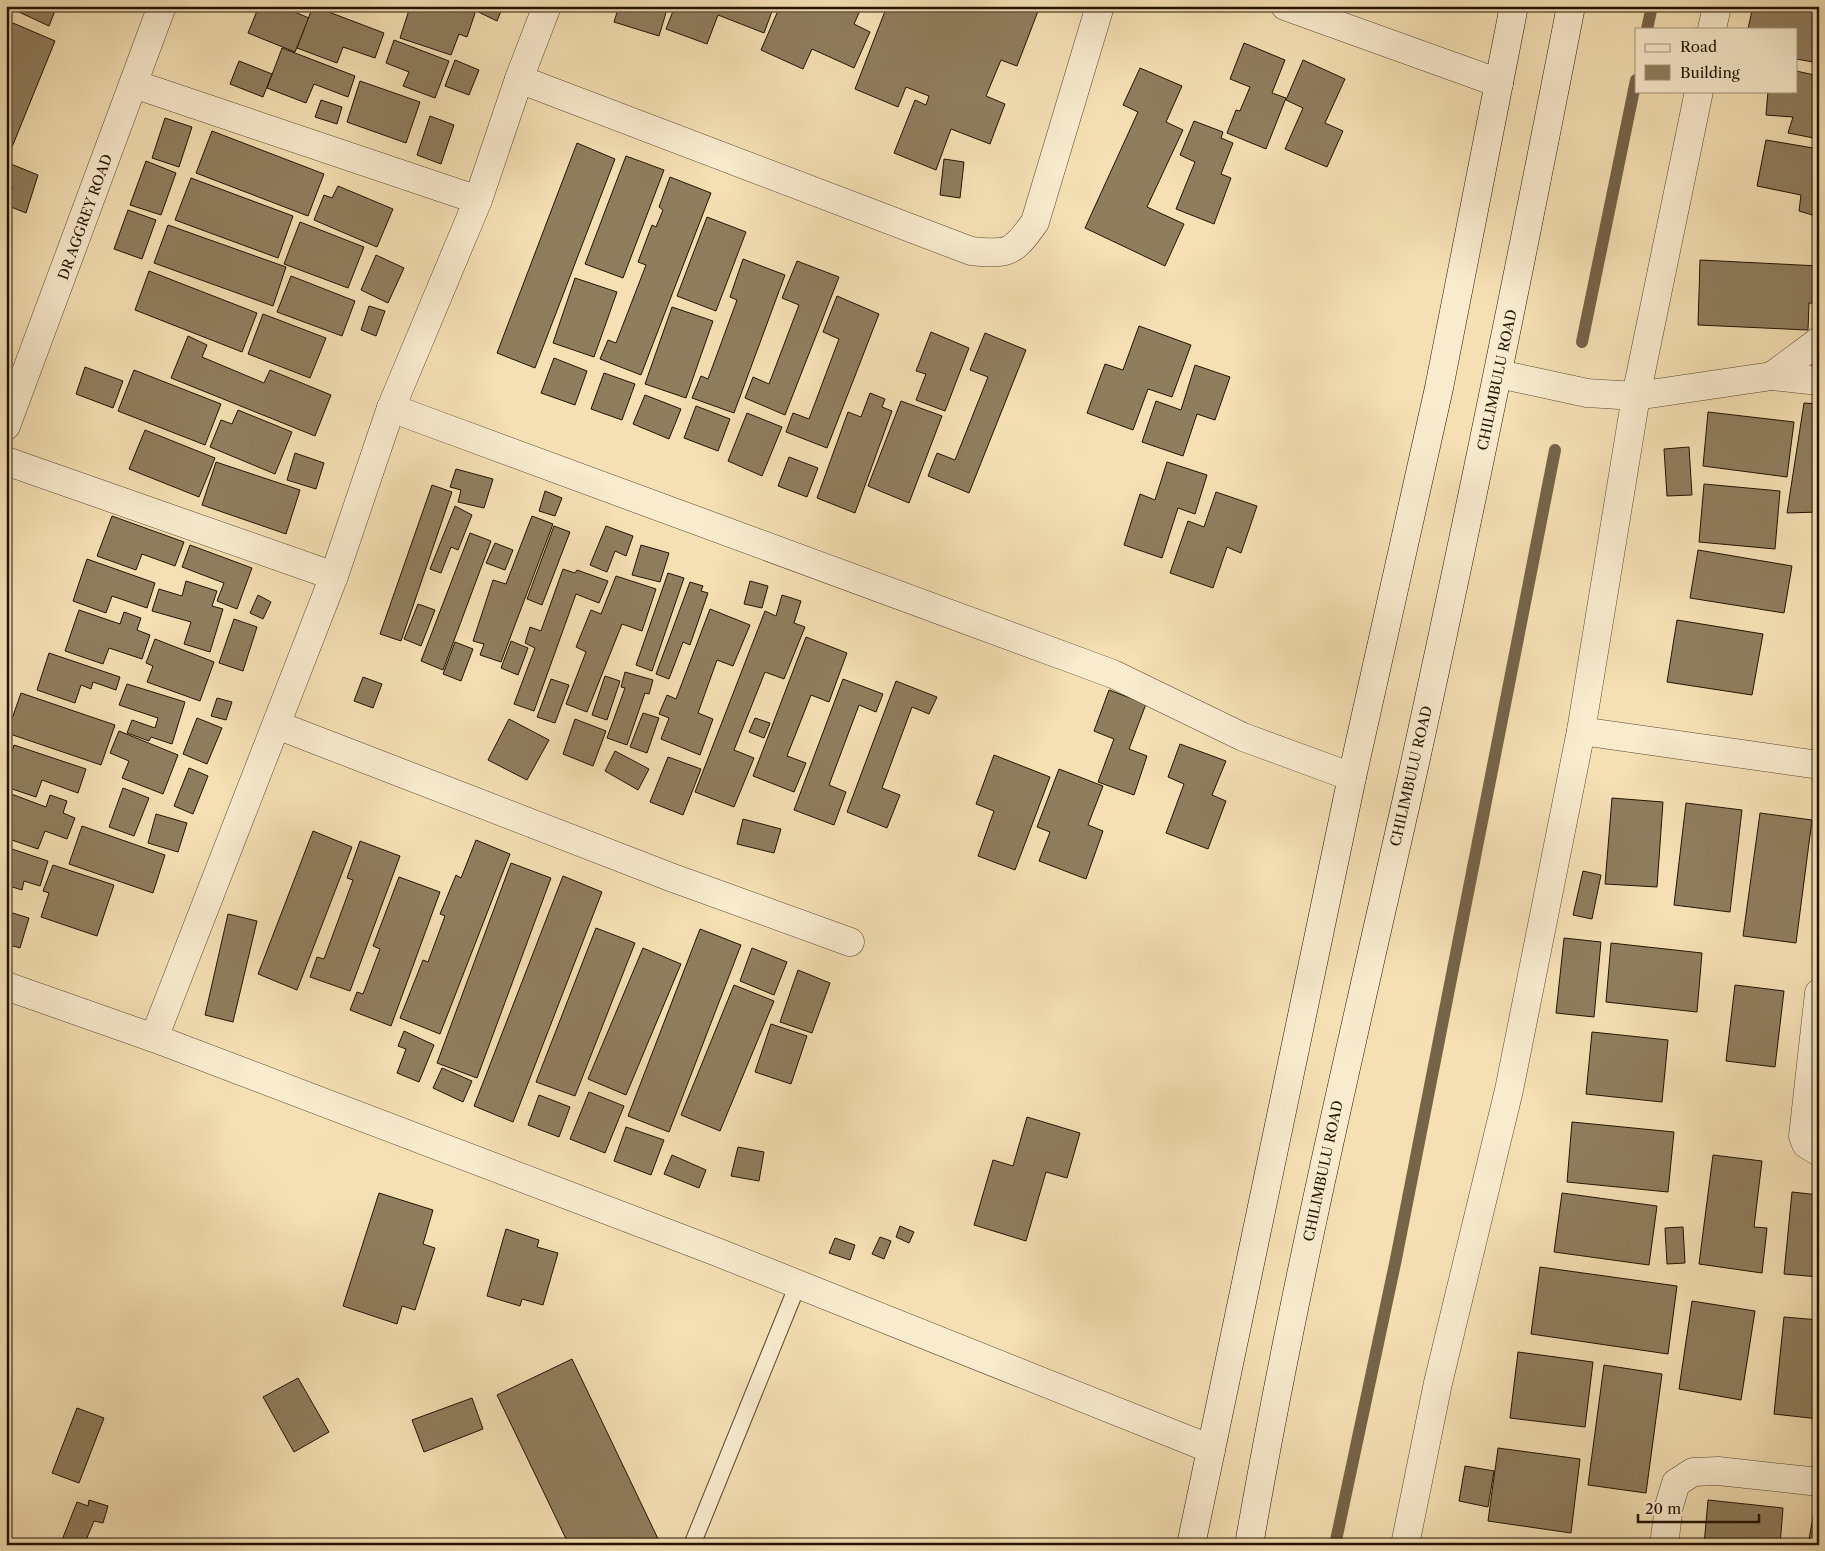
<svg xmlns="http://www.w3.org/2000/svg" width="1825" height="1551" font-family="'Libre Caslon Text',serif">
<rect width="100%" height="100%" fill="#f4e0b3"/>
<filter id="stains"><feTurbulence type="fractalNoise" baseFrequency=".004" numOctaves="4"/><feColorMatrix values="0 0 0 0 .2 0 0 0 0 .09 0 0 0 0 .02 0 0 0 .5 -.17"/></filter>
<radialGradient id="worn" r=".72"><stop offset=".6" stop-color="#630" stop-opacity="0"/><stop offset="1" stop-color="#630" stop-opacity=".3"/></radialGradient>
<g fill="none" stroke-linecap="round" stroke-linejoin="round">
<g stroke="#756448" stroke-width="12">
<polyline points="1647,29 1652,6"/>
<polyline points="1582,342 1636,80"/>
<polyline points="1335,1545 1396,1259 1555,450"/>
</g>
</g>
<g fill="#8f7e5e" stroke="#221302">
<polygon points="6,6 67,6 65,12 56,8 49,26"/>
<polygon points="259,6 280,6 309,18 295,52 248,33"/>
<polygon points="313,6 384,33 375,58 343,47 337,63 297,48"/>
<polygon points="328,6 343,6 341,12"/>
<polygon points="398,6 453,6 475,13 467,37 459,34 451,55 400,38 409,10"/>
<polygon points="466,6 503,6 497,21"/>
<polygon points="619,6 668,6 659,36 614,22"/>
<polygon points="675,6 774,6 764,33 718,15 707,44 666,29"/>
<polygon points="780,6 862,6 854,24 870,32 854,68 812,49 803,69 761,50"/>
<polygon points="887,6 1040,6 1017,66 1001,60 986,96 1005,104 990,144 951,129 936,170 894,153 915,100 926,105 929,96 906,87 898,107 855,89"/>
<polygon points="1753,6 1819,6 1819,63 1796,59 1796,29 1748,29"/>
<polygon points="6,20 55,41 10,152 6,150"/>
<polygon points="394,40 449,61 435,98 403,86 409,72 386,63"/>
<polygon points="1244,43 1285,60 1272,93 1286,98 1266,149 1227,133 1236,110 1240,111 1250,87 1230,79"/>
<polygon points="282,48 355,76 348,97 314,84 306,103 267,88"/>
<polygon points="455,60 479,70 469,95 445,86"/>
<polygon points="1303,60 1345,79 1325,123 1343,131 1327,167 1285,149 1303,108 1286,100"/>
<polygon points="239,61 272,74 263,97 230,84"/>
<polygon points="1140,68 1182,86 1166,122 1183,130 1147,207 1184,224 1165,266 1085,228 1138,112 1123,105"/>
<polygon points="1796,71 1819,76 1819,139 1788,133 1793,117 1766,115 1768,91 1796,91"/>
<polygon points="360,81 420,102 406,143 347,122"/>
<polygon points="321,100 342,107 337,124 315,117"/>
<polygon points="430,116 454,125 441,164 417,155"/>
<polygon points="165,118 192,127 179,167 152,158"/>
<polygon points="1194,121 1223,132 1221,138 1233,143 1221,174 1231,178 1214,224 1176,209 1195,162 1180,155"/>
<polygon points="212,131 324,174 308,216 196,173"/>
<polygon points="1766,140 1819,149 1819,217 1799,211 1801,195 1757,186"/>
<polygon points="577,143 615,159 535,368 497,353"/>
<polygon points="626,156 664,170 623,278 585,264"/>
<polygon points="944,159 964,162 960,198 940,195"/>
<polygon points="146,161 176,173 161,215 130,205"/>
<polygon points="6,162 38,175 26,213 6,205 13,187 6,184"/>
<polygon points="670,177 711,193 641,375 600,359 608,340 616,343 646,265 638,262 652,225 656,227 663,210 659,207"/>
<polygon points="191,178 293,216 278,258 175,220"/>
<polygon points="338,186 393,209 377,247 314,220 324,195 332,198"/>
<polygon points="128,210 156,220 142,259 114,249"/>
<polygon points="707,217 746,232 716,311 677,296"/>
<polygon points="300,222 364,247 348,288 284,264"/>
<polygon points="168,225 286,267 273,306 154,263"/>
<polygon points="376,255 404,268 388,303 361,290"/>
<polygon points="743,259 785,275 734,413 692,398 701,376 708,379 737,300 730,297"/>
<polygon points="1700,260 1819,266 1819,303 1809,303 1808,330 1698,325"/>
<polygon points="797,261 839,277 785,415 745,398 753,377 769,384 799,305 782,298"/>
<polygon points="149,271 257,313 242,352 135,310"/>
<polygon points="291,276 355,301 342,336 277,312"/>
<polygon points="575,278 617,292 594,357 553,343"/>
<polygon points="837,296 879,314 827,448 786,432 793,413 809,419 839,339 823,332"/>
<polygon points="369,306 385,311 376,336 361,330"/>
<polygon points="672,307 713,321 686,398 645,384"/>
<polygon points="263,314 326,338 310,378 248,354"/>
<polygon points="1139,326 1191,345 1172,397 1148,389 1133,430 1087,413 1105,364 1123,370"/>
<polygon points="931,332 969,348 945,411 916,400 926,374 916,371"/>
<polygon points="985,333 1026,350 969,493 928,476 937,453 955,460 988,377 970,370"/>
<polygon points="188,336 207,345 202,357 264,383 270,370 331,395 315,436 171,378"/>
<polygon points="554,358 587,371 575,405 541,393"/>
<polygon points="1195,365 1230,377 1215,420 1197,414 1183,456 1142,442 1156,401 1181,410"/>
<polygon points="85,367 123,381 113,408 76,394"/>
<polygon points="134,370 221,404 205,445 118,411"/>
<polygon points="604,373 635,384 622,420 591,409"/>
<polygon points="870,393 885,399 882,407 892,411 855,513 817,498 848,412 861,417"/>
<polygon points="645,395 681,409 669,439 633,424"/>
<polygon points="901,401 942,416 909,503 868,486"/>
<polygon points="1804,403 1819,404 1819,512 1787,513"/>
<polygon points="696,406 730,419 718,451 684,438"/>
<polygon points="238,410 292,432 275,474 210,447 221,420 232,424"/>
<polygon points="1708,412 1794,422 1787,477 1703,466"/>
<polygon points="747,413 782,427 762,476 728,461"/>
<polygon points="145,430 215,458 199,497 129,469"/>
<polygon points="1689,447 1692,495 1667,496 1664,449"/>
<polygon points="295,453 324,463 316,489 287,480"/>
<polygon points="789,457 818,468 807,497 778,486"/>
<polygon points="216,462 300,490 286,534 202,505"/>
<polygon points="1167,462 1207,475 1195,514 1178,508 1162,558 1124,545 1140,494 1155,500"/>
<polygon points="456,469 493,479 484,508 458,502 461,490 450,487"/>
<polygon points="1704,484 1780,491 1775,549 1699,542"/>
<polygon points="432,485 452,492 401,641 380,634"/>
<polygon points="545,491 562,498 555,516 539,511"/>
<polygon points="1216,492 1257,506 1241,553 1227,547 1213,588 1170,573 1188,521 1204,527"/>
<polygon points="455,506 472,515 458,550 451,547 441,573 430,569"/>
<polygon points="112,516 184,542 175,566 142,554 136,570 97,556"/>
<polygon points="532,516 553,524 501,662 480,655 484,644 473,641 493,580 506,584"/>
<polygon points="554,526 570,532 542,605 527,599"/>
<polygon points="606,526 633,536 626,556 615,551 607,572 590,565"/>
<polygon points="470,533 491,541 443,670 421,661"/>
<polygon points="495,543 513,550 505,570 486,563"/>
<polygon points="190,545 252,568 237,609 217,601 224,583 182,567"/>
<polygon points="641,545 669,553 660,582 632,575"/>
<polygon points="1698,550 1792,566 1784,613 1690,598"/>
<polygon points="87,559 155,583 147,608 112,596 106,613 73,601"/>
<polygon points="563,569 575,573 577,570 608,581 599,603 576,594 534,711 514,704 535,648 525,643 530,627 541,631"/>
<polygon points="668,573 684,578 652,671 636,665"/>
<polygon points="616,576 656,589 642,631 622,624 587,712 566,704 586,652 576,647 591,610 601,614"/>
<polygon points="186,581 217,591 212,606 223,609 210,652 184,644 191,622 152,611 159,589 182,596"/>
<polygon points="750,581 768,586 762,608 744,604"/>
<polygon points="690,582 703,586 701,591 708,593 690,645 683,642 669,679 656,674"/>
<polygon points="258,595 271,602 263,619 250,613"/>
<polygon points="782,595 801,601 794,623 805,627 784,679 765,672 734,750 754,758 734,807 695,792 765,611 776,616"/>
<polygon points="418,604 435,610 421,646 404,639"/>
<polygon points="710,609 750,625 733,666 717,660 698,713 713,719 700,755 661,739 669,718 659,714 667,695 676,699"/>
<polygon points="79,610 120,624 124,612 141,618 137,630 150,635 142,659 109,648 103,664 65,651"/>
<polygon points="234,619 257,627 243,671 219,663"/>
<polygon points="1677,620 1763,634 1752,695 1667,682"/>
<polygon points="806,637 847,653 829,702 811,695 787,756 806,763 794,792 753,776"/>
<polygon points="155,639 214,662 200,701 147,682 153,666 146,663"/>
<polygon points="511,641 528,648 518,675 501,668"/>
<polygon points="455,642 473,649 461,681 443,674"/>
<polygon points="49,653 120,677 116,690 93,682 91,689 81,685 75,703 37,690"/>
<polygon points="625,672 653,680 649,694 645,693 627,745 607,738 625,688 621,687"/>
<polygon points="605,676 620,681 607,720 592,715"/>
<polygon points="363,677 382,684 373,708 354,701"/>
<polygon points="551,679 569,685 555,723 537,717"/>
<polygon points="843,679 883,694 876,712 859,705 829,785 846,792 834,825 794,810"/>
<polygon points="896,681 937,697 929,714 912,707 882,788 900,795 887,828 847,812"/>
<polygon points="127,684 185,702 172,744 151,737 149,741 127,733 132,720 155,728 158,718 119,705"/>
<polygon points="1109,690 1146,704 1129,749 1147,756 1134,795 1098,782 1114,739 1094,731"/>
<polygon points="21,693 115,725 101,765 7,733"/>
<polygon points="217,698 232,702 226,720 211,716"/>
<polygon points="643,713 659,718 647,753 630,747"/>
<polygon points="197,718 222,728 207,764 183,754"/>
<polygon points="755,718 770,723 764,738 749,732"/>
<polygon points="509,719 549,740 527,780 488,760"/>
<polygon points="575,719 606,731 593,766 563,754"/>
<polygon points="119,731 178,755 163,794 122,778 129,761 110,753"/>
<polygon points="1180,744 1226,761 1212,795 1226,801 1208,849 1166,833 1184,784 1168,777"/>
<polygon points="14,745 86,769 78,793 42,780 36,797 6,787 6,769"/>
<polygon points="615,751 649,769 638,790 605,771"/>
<polygon points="994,755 1050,777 1015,870 978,856 994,811 976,804"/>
<polygon points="668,757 701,769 683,815 650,802"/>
<polygon points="189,768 208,776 193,814 174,806"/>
<polygon points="1059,769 1103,786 1088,825 1103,831 1086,879 1039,861 1050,832 1037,827"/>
<polygon points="123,788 149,798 134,836 109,827"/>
<polygon points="6,792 46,807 50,795 67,801 63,813 75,818 67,839 45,831 38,849 6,838"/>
<polygon points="1612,798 1663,802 1657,887 1605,884"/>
<polygon points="1686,803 1742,810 1730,912 1674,905"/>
<polygon points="1760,813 1812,820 1796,943 1743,936"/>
<polygon points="156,814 187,823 178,852 148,843"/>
<polygon points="743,819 781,829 774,853 737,844"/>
<polygon points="82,826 165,855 153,893 69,864"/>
<polygon points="313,831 352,847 297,990 258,974"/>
<polygon points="476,840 510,854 440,1034 400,1018 423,960 428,962 445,916 440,914 456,875 461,878"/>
<polygon points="360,841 400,856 350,991 310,977 317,957 324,959 353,880 347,878"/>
<polygon points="6,847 48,861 40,886 24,881 22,890 6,885"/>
<polygon points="511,863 551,878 477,1078 437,1063"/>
<polygon points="53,865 114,885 97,936 41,917 49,893 43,891"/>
<polygon points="1583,871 1601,875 1592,919 1573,915"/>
<polygon points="563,876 602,892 513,1122 474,1106"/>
<polygon points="399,877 440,892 391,1026 350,1010 357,992 363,994 380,949 373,946"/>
<polygon points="6,911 29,918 20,948 6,944"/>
<polygon points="228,914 257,921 233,1022 205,1015"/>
<polygon points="596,928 635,943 575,1096 536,1082"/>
<polygon points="700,929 741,945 669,1132 628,1116"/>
<polygon points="1564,938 1601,942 1594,1017 1556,1013"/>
<polygon points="1611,943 1702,953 1697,1012 1606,1002"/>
<polygon points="643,948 681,964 626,1095 588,1079"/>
<polygon points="752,948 787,962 774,995 740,981"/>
<polygon points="798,970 830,983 812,1033 780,1022"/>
<polygon points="734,985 774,1001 720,1131 681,1115"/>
<polygon points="1735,985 1784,991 1775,1067 1726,1061"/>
<polygon points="771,1024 807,1036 791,1084 755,1072"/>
<polygon points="404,1031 434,1045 419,1082 397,1073 406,1049 398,1046"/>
<polygon points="1592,1032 1668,1040 1662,1102 1586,1094"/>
<polygon points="442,1068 472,1081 463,1102 433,1088"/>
<polygon points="589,1092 624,1106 605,1153 570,1139"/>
<polygon points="539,1095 570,1107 559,1137 528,1125"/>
<polygon points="1027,1117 1080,1133 1067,1178 1046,1172 1026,1241 974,1225 993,1160 1013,1166"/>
<polygon points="1572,1122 1674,1132 1668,1192 1567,1182"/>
<polygon points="626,1127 664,1140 651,1175 614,1161"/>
<polygon points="738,1147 764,1152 759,1181 731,1176"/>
<polygon points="672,1155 706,1170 699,1188 664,1174"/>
<polygon points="1713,1155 1762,1161 1754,1227 1767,1228 1762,1273 1699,1264"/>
<polygon points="1792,1192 1819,1195 1819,1277 1784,1274"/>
<polygon points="379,1193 433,1210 423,1244 435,1248 415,1310 402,1306 397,1324 343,1306"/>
<polygon points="1562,1193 1657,1206 1649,1265 1554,1252"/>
<polygon points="900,1226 914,1232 909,1243 896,1237"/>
<polygon points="1683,1227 1685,1263 1667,1264 1665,1228"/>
<polygon points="506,1229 539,1240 537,1247 558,1253 543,1305 522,1299 520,1306 487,1296"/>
<polygon points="880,1237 891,1241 884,1259 872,1254"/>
<polygon points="835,1238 855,1245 850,1260 829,1253"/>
<polygon points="1540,1267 1677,1286 1668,1354 1531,1334"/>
<polygon points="1692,1301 1755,1311 1741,1400 1679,1389"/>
<polygon points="1784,1317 1819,1320 1819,1419 1774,1414"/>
<polygon points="1518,1352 1593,1362 1585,1427 1510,1418"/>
<polygon points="572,1359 661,1545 569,1545 497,1395"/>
<polygon points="1604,1365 1662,1374 1646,1493 1588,1485"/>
<polygon points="298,1378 329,1432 294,1452 263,1397"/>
<polygon points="472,1398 483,1429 424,1452 412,1420"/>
<polygon points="77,1408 104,1418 79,1483 52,1473"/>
<polygon points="1498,1448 1580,1459 1571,1533 1488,1521"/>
<polygon points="1465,1466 1494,1471 1488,1507 1459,1501"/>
<polygon points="89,1500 108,1506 103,1523 94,1521 84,1545 60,1545 77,1502 88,1506"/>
<polygon points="1708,1500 1783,1508 1780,1545 1704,1545"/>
<polygon points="1814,1511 1819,1512 1819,1545 1808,1545"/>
</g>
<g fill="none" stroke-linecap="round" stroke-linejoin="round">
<g stroke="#56462e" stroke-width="18">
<polyline id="lane" points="692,1545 798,1284"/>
</g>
<g stroke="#56462e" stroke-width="29">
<g id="street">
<polyline points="1285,6 1499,83"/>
<polyline points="1712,29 1717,6"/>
<path d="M 519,79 L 971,251 C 1009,255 1013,253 1035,222 L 1100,6"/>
<polyline points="134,84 478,200"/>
<polyline points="1499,374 1587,393 1636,396 1772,376 1819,381"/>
<polyline points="1772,376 1819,341"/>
<polyline points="391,408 1113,674 1243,737 1352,777"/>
<polyline points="6,426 162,6"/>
<polyline points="6,461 334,576"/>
<polyline points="277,725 673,878 850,942"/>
<polyline points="1581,731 1819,765"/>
<polyline points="6,986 154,1038 717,1252 1211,1449"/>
<polyline points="1819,993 1803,1136 1806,1144 1819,1152"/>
<polyline points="154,1038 334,576 391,408 478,200 519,79 547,6"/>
<polyline points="1405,1545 1438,1383 1509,1090 1581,731 1636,396 1699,91"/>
<polyline points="1664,1545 1669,1506 1676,1483 1693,1472 1718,1471 1819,1482"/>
</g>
</g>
<g stroke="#221302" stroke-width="29">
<g id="secondary">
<polyline points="1191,1545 1352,777 1439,388 1514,6"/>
<path d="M 1249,1545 C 1294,1285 1355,1029 1413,772 C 1469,518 1521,262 1571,6"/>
</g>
</g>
<use href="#lane" stroke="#f8ebce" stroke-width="16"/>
<use href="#street" stroke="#f8ebce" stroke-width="28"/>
<use href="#secondary" stroke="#f8ebce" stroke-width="28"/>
</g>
<g text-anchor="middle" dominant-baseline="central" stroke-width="5" stroke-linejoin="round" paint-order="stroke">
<g font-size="14" fill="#221302" stroke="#f8ebce">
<text transform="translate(85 217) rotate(-70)">DR AGGREY ROAD</text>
<text transform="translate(1497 380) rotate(-78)">CHILIMBULU ROAD</text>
<text transform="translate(1411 776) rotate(-77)">CHILIMBULU ROAD</text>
<text transform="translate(1323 1171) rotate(-78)">CHILIMBULU ROAD</text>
</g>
</g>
<rect width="1825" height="1551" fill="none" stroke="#f4e0b3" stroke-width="25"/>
<rect x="8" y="8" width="1810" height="1536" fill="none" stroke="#221302" stroke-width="2.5"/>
<rect x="12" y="12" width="1800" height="1526" fill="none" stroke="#221302"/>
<rect x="1635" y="28" width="162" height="65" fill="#f8ebce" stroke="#a2957c"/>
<rect x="1645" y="44" width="25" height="8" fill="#f8ebce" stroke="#a2957c"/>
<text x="1680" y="52" font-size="15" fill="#221302">Road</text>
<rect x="1645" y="65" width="25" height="15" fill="#8f7e5e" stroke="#a2957c"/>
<text x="1680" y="78" font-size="15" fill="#221302">Building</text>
<path d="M1638 1514v8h121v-8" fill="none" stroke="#221302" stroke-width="2.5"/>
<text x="1645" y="1514" font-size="15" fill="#221302" stroke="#f8ebce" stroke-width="4" paint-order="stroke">20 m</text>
<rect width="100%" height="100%" filter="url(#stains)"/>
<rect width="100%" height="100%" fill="url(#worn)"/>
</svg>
